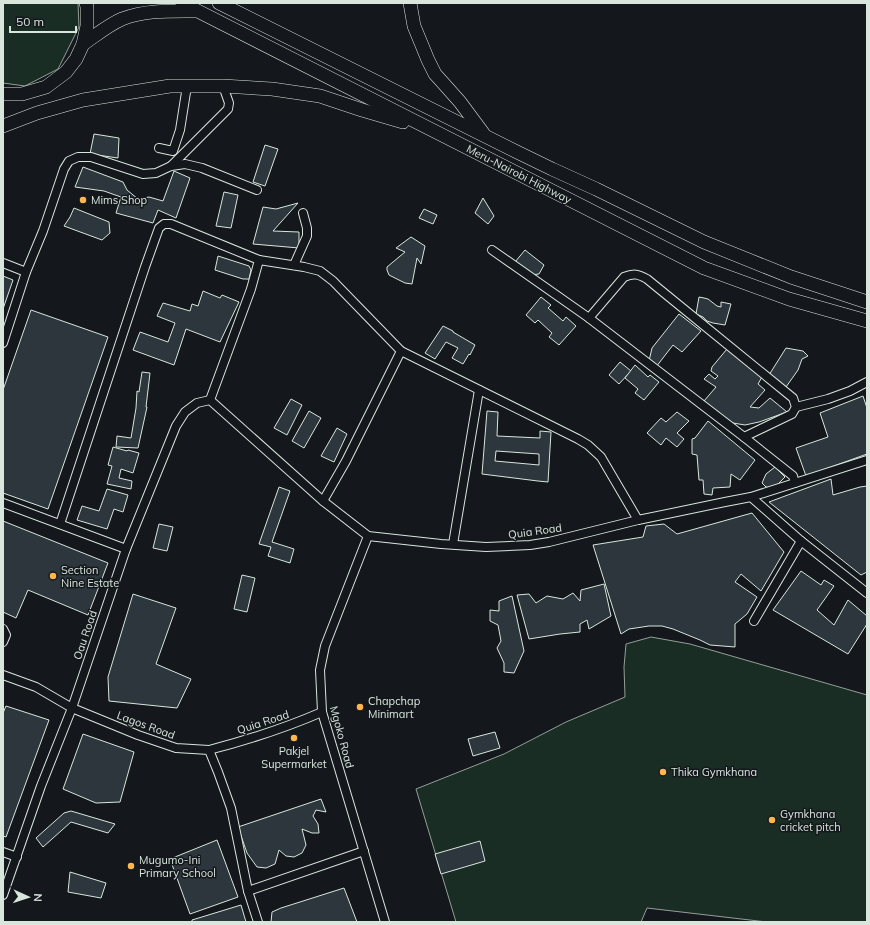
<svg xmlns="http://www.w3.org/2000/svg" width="870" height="925" font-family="Mulish,sans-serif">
<rect width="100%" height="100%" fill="#14181c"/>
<g fill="#1a2d24" stroke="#939e99">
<polygon points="3,3 78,3 79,27 58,69 25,86 3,83"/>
<polygon points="651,637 690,644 867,695 867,922 767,922 647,908 641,922 456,922 416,789 504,754 566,722 625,697 624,667 626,644"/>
</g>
<g fill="#2c363c" stroke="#d8e6dc" fill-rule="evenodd">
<polygon points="94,134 119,138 118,158 90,154"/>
<polygon points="265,145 278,149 265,186 253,182"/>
<polygon points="83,167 123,182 127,190 138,199 149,197 163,201 174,171 190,178 176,218 158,210 153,223 116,213 121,197 104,191 75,187"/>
<polygon points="224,192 238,195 231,228 216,226"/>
<polygon points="483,198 494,216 488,224 475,213"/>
<polygon points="298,203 273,231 299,232 299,248 253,244 263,207 276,209"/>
<polygon points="74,208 109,222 110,233 102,240 64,226 70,217"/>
<polygon points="424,209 437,215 433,224 419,218"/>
<polygon points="411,237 425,246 421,264 417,258 412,284 405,283 389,275 387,270 387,267 405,252 396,248"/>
<polygon points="525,250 544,265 539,274 531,275 515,262"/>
<polygon points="218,256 249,266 251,270 249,279 243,279 215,270"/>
<polygon points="3,276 13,280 3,309"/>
<polygon points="203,291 220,298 222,295 239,302 220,342 186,329 174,365 133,350 140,332 168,342 175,323 157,316 163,303 190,311 192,304 198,306"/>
<polygon points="541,297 551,305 548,308 563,321 566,317 576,326 559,345 549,337 552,333 538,320 535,323 526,315"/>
<polygon points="699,297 704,298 708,299 717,306 721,307 721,302 731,304 725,325 713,323 707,321 703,317 696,314"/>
<polygon points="31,310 108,337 48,509 3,493 3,390"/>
<polygon points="679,314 701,331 682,352 673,345 656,367 649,361 652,348"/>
<polygon points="443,326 453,331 453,332 475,345 470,355 469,354 463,364 452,358 458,348 446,342 435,359 425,353"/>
<polygon points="786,348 803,351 808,356 802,359 798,370 786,387 769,375"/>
<polygon points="727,349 762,377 758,384 765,390 750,407 759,408 770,398 787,412 759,422 745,425 733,423 729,421 704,401 716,387 704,379 709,374 715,379 718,376 711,371 712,367"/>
<polygon points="620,362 631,371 619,384 609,375"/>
<polygon points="635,365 648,377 650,375 659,382 644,400 635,393 638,389 625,378"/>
<polygon points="142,372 150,373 146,407 147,407 138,448 116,447 117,436 131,438 136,408 137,391 139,392"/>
<polygon points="863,396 867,408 867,454 806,476 796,448 828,437 820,413"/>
<polygon points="291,399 302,405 287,435 274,428"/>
<polygon points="309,411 321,418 304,448 292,441"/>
<path d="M 487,411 L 498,412 L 497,436 L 540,438 L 540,431 L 551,432 L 548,482 L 538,481 L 482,474 ZM 496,451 L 539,454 L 539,465 L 495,461 Z"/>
<polygon points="677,412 689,421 677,433 684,439 677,447 666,438 661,445 647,433 661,418 666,422"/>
<polygon points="708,421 755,460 740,480 731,474 730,487 713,488 712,495 704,494 703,480 699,480 697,455 692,454 692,439 695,438"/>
<polygon points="337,428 347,434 334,462 321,456"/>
<polygon points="113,447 127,451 128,450 139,453 133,473 121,469 119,478 132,481 131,489 107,484 112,466 108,465"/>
<polygon points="775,467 785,477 774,488 766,487 762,483 766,474"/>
<polygon points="831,479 833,495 860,487 867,486 867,572 861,575 769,502"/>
<polygon points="279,487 290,491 272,542 294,549 290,563 268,556 271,547 259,544"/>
<polygon points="107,489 128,495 123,512 114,509 107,529 77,520 82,506 99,511"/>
<polygon points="752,513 784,552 761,591 741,574 735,582 757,597 747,614 735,624 735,647 710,645 700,640 673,629 662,626 649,626 629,629 621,634 593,545 643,537 646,526 664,524 677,534"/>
<polygon points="3,521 108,563 88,615 28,590 16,618 3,612"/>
<polygon points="159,524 173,527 167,551 153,548"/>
<polygon points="801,571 821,585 824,580 834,586 817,610 834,625 848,600 867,616 867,624 848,654 773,610"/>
<polygon points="242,575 255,578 247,612 234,609"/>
<polygon points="604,584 611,616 589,629 587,620 580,624 580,632 560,634 529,639 517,595 529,594 536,603 547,596 563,599 573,593 580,601 581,590"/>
<polygon points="133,594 176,608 156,664 191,679 177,708 109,701 108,677"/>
<polygon points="512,596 524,651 514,673 504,672 504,663 497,648 501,641 498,625 490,621 490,610 499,611 499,601"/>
<polygon points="6,706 49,720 6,837 3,836 3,713"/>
<polygon points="495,732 500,748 473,756 468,739"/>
<polygon points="83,734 134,752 120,802 96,803 63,789"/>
<polygon points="321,799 326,812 316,810 313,816 318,824 319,833 312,833 302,829 306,845 302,853 294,857 286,856 279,850 275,864 266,868 257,867 247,853 238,827"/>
<polygon points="71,811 115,824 108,833 71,822 43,847 36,838 64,813"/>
<polygon points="217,840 238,897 190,914 170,859"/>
<polygon points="480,841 485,861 441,874 435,854"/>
<polygon points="70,872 106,883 101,898 68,892"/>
<polygon points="344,888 357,922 271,922 272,912 281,908"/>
<polygon points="241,905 246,922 192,922 192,920"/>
</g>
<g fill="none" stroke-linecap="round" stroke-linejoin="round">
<g stroke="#d8e6dc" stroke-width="10">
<g id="minor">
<polyline points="159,148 173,151 180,130 187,86"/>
<polyline points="171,166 228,109 229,103 223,86"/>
<polyline points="492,250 589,318 744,437 793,476 795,483"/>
<polyline points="259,260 304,267 320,271 333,281 401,351"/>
<polyline points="3,263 26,272"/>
<polyline points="294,265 307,236 307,228 303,213"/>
<path d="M 589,318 L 624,277 C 634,273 638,274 647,279 L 793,398 L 796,407 L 792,414 L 744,437"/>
<polyline points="3,343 26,272 43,231 64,169 69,161 78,157 91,157 143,174 156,173 171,166 185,164 202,168 257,190"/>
<polyline points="210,400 323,501 368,536 441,544 486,547 530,545 549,542 638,520 725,502 751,497 801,541 754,621"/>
<polyline points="796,407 828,399 850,391 867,382"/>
<polyline points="751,497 867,460"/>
<polyline points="323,501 346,461 401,351 578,439 588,445 601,457 638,520"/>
<polyline points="3,503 126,549"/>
<polyline points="60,524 145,267 159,228 164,224 171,224 259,260 251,289 210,400"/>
<polyline points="368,536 325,646 320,670 322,712 385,922"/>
<polyline points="801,541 867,593"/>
<polyline points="453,544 479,390"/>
<polyline points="3,629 6,635 3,642"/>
<polyline points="3,675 36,687 72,708 138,735 176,748 209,750 218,772 231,808 248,891 258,922"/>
<path d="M 209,750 C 248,740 285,728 322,712"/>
<polyline points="3,852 17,857"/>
<polyline points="248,891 364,851"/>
<polyline points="3,895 41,786 72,708 126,549 176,426 185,412 197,403 210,400"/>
</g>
</g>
<g stroke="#d8e6dc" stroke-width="14">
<g id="trunk">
<polyline points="182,3 704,268 789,299 867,321"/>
<polyline points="219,3 517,152 552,169 596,189 704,242 791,277 867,302"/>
<polyline points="410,3 414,26 428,60 435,74 444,84 460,102 483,133"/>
<path d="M 83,44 C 95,36 108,25 122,19 C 145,10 170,11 195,11"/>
<polyline points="3,94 22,94 46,87 66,72 76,59 83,44 87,26 87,7 86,3"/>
<polyline points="3,126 37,113 83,100 170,86 223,86 272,89 320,96 362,110 403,122"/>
</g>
</g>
<use href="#minor" stroke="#14181c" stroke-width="8"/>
<use href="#trunk" stroke="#14181c" stroke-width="13"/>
</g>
<g fill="#ffb74d" stroke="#14181c" stroke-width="1.5">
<circle cx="83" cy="200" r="4"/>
<circle cx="53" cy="576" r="4"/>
<circle cx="360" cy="707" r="4"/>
<circle cx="294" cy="738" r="4"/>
<circle cx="663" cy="772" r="4"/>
<circle cx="772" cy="820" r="4"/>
<circle cx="131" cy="866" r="4"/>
</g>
<g text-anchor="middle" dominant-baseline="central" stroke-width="3" stroke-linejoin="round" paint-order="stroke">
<g font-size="11" fill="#d8e6dc" stroke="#14181c">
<text transform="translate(519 174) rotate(27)">Meru-Nairobi Highway</text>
<text transform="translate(535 531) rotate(-8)">Quia Road</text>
<text transform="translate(85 635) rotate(-71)">Oau Road</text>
<text transform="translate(263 722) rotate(-18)">Quia Road</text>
<text transform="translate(146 725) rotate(20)">Lagos Road</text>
<text transform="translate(342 737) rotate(75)">Mgoko Road</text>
</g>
<g font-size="11" fill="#d8e6dc" stroke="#14181c" text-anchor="start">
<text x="91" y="200">Mims Shop</text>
<text x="61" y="570">Section<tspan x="61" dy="13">Nine Estate</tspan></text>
<text x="368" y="701">Chapchap<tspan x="368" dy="13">Minimart</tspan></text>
<text x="294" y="751" text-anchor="middle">Pakjel<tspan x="294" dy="13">Supermarket</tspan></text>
<text x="671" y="772">Thika Gymkhana</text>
<text x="780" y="814">Gymkhana<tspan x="780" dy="13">cricket pitch</tspan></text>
<text x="139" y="860">Mugumo-Ini<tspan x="139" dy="13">Primary School</tspan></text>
</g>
</g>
<rect width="870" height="925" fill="none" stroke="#d8e6dc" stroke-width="8"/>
<g transform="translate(28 897) rotate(93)" stroke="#14181c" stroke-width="3" paint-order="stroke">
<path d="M0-3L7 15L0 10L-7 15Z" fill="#d8e6dc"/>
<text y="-6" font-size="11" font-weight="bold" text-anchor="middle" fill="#d8e6dc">N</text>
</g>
<path d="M10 26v6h66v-6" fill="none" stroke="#d8e6dc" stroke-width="2"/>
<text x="16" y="26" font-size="12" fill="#d8e6dc" stroke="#14181c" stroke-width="3" paint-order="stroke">50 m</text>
</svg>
